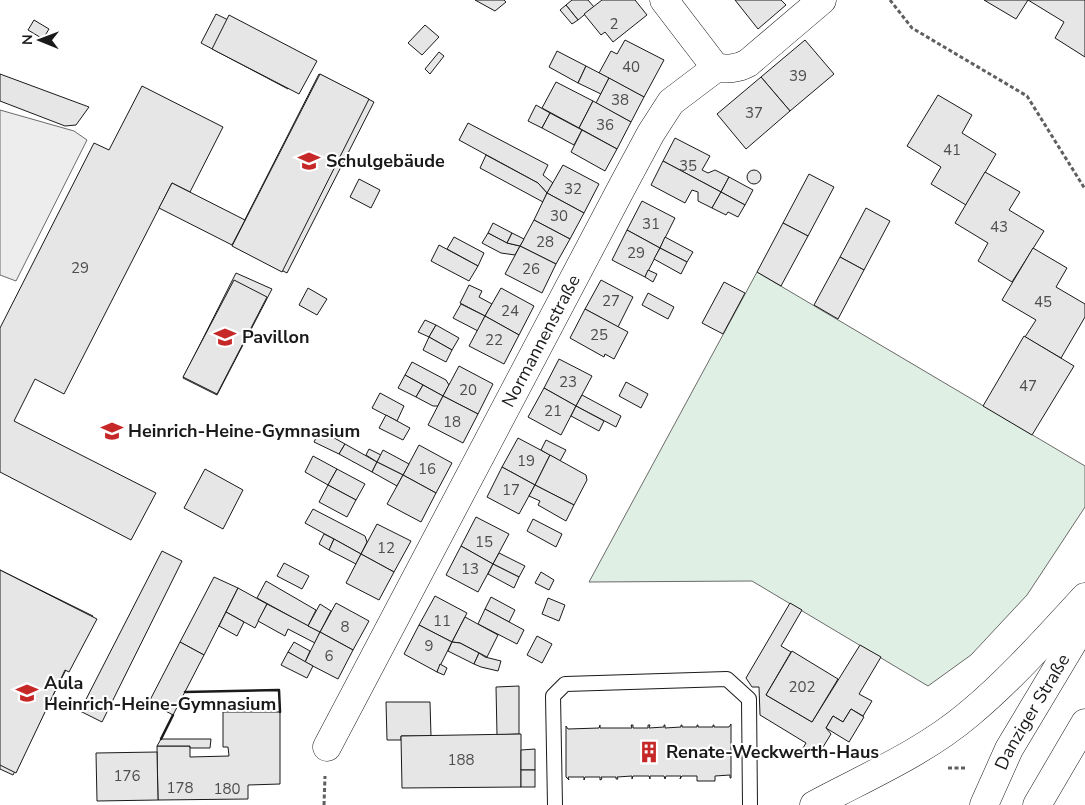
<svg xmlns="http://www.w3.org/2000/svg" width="1085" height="805" font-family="'Nunito Sans',sans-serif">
<rect width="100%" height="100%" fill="#fff"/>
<polygon fill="#e0efe3" stroke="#6a6a6a" points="757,272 1085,466 1085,507 1027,595 971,655 928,686 752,581 589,582"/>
<polygon fill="#ededed" stroke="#6a6a6a" points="0,110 74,131 87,140 16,281 0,275"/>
<g fill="#e6e6e6" stroke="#1a1a1a">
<polygon points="475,0 504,0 506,2 495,11"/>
<polygon points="572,0 588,0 594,7 578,20 566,5"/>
<polygon points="602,0 635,0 647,15 613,42 605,32 601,35 584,14"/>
<polygon points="735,0 781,0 786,5 758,29"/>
<polygon points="984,0 1028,0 1016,19"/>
<polygon points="1028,0 1085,0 1085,57 1055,38 1064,22"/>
<polygon points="566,5 578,20 572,24 560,10"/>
<polygon points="216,14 303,57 288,89 201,43"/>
<polygon points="229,15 317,61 299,94 212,49"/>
<polygon points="34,20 49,29 43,39 28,30"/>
<polygon points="425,25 439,37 422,55 408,43"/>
<polygon points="625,40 664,60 644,97 599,73 611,51 617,54"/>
<polygon points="805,40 834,74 790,111 761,77"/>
<polygon points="557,51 586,66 578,83 549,67"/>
<polygon points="439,52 444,56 430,74 425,69"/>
<polygon points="586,66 609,78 601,94 578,83"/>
<polygon points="0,74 89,107 76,125 65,126 0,101"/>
<polygon points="319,74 374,102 287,273 232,245"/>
<polygon points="320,74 369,99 282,272 232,246"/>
<polygon points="761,77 790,111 746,149 717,114"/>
<polygon points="609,78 644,97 631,122 596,103"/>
<polygon points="556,82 593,101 579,128 542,108"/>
<polygon points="142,86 223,127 190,192 172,183 64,394 35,379 14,421 156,493 131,540 0,472 0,328 94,143 109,150"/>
<polygon points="938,95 972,115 962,133 996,154 966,205 931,184 941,167 907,146"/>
<polygon points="593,101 631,122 617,149 579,128"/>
<polygon points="536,105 550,113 542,128 528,121"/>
<polygon points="550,113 582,130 574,145 542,128"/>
<polygon points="468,123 548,165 543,175 553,183 547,193 538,183 459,140"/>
<polygon points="582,130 617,149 605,171 571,152"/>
<polygon points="675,138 710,156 702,170 708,173 715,170 729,177 721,192 663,161"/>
<polygon points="486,155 538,183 547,193 543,202 480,168"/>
<polygon points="663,161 721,192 712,208 698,201 698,192 692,190 685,203 651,185"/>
<polygon points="563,165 599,184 584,213 547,193"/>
<circle cx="754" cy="177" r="7"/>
<polygon points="985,172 1020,192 1009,210 1044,231 1012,282 978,261 988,243 955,223"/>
<polygon points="809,174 834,187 808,236 783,223"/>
<polygon points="729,177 753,190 745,205 721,192"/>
<polygon points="359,179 380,190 371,208 350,197"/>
<polygon points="172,183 245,220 232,245 159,208"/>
<polygon points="721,192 745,205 738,217 728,212 726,215 712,208"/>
<polygon points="547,193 584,213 570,239 534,220"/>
<polygon points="642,201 675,218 660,248 627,230"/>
<polygon points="866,208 890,221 864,270 840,257"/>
<polygon points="534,220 570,239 556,264 520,246"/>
<polygon points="493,223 512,233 507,243 488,233"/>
<polygon points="783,223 808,236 781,286 757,272"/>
<polygon points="627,230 660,248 645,277 612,260"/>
<polygon points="488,233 507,243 520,246 515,255 501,253 482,243"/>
<polygon points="512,233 524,239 520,246 507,243"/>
<polygon points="454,237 484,253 478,266 447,249"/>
<polygon points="665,237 693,252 687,262 660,248"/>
<polygon points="439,245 478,266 469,281 431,261"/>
<polygon points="520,246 556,264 542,293 505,274"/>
<polygon points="660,248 687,262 681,274 654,259"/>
<polygon points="1033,248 1067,268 1056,287 1085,304 1085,317 1061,358 1025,337 1036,320 1002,300"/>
<polygon points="840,257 864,270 838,319 814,305"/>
<polygon points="648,270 657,274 653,282 645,277"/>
<polygon points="236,273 272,289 217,395 183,378"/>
<polygon points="234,280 267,297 217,394 183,377"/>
<polygon points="601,280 633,297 618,327 585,309"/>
<polygon points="724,282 745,293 723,334 702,323"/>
<polygon points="469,285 482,291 479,297 492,304 485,316 460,303"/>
<polygon points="308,288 327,299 317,315 299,305"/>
<polygon points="501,288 534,306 519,335 485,316"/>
<polygon points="648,293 674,307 668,319 642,305"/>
<polygon points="461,304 485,316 478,331 453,318"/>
<polygon points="585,309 628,332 614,359 605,354 604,357 570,338"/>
<polygon points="485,316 519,335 504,364 469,346"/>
<polygon points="425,320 436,325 429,337 418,332"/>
<polygon points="436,325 459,338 452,350 429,337"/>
<polygon points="1024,336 1074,366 1032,435 983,406"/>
<polygon points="429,337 452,350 446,362 423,350"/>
<polygon points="559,359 592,376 576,406 544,388"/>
<polygon points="412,362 446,380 449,385 443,396 405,375"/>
<polygon points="459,366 493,384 478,414 443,396"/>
<polygon points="405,375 423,385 416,397 398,388"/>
<polygon points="626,382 648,394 641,408 619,396"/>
<polygon points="423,385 443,396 438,406 433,406 416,397"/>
<polygon points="544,388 576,406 561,435 528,417"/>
<polygon points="380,393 404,406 397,421 372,408"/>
<polygon points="582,395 621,416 616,427 576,406"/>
<polygon points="443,396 478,414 463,443 428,425"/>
<polygon points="576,406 604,421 599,431 571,416"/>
<polygon points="386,415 410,428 403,440 379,428"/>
<polygon points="320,430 345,444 339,454 314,442"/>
<polygon points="518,438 550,455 535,485 502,467"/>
<polygon points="546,440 566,450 560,461 541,450"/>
<polygon points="345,444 377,462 372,472 339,454"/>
<polygon points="419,445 452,463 436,493 403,475"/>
<polygon points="369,449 381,455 377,462 366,455"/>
<polygon points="383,450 409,464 403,475 377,462"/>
<polygon points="550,455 586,475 587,480 574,505 535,485"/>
<polygon points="313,456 337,469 328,485 305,472"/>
<polygon points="377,462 403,475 397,486 372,472"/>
<polygon points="502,467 535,485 519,514 487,497"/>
<polygon points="205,469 243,490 223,529 184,508"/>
<polygon points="337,469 365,484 356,500 328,485"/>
<polygon points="403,475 436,493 421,522 387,504"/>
<polygon points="328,485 356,500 347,517 319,502"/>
<polygon points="535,485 574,505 566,521 538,505 540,501 529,496"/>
<polygon points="313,509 365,536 367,542 361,554 305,523"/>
<polygon points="476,517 509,534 493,564 461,546"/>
<polygon points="533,519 562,534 556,547 527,531"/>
<polygon points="377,524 411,541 394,572 361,554"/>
<polygon points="324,534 334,539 329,550 319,544"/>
<polygon points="334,539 361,554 356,564 329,550"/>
<polygon points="461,546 493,564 478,592 446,575"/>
<polygon points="162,551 182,561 102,722 80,711"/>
<polygon points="499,553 525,566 519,577 493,564"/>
<polygon points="361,554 394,572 379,600 346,583"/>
<polygon points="284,563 309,576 302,589 277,576"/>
<polygon points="493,564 519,577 514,588 488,574"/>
<polygon points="0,570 93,616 13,775 0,769"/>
<polygon points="0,570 97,619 69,672 65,670 16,773 0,765"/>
<polygon points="541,572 554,580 549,590 535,583"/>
<polygon points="214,577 238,588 204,655 180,642"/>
<polygon points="266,581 316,610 308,626 257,598"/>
<polygon points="238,588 267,604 255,628 226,612"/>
<polygon points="435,596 467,613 452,642 419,625"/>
<polygon points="491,597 515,610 509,622 485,609"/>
<polygon points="548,598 565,605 559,621 542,614"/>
<polygon points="336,603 369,621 353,650 320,632"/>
<polygon points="790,603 802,610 781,646 791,652 766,695 812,722 860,645 881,657 859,694 872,701 863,716 851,709 843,722 833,716 826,728 831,734 823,747 811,753 803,748 806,743 760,715 759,687 752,687 746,678"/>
<polygon points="267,604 320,632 315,643 288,629 285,636 258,621"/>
<polygon points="320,604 331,611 320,632 308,626"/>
<polygon points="485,609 524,630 517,644 478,624"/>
<polygon points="226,612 244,622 237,636 219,626"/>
<polygon points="465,617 498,635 487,657 460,643 452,642"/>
<polygon points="419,625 452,642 437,672 404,654"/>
<polygon points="320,632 353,650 338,679 305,662"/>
<polygon points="537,636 552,644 542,663 527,655"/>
<polygon points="180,642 204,655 173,715 149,702"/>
<polygon points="294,642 310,651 305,662 288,652"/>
<polygon points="452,642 460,643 479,653 474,664 448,651"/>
<polygon points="792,651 838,679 812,722 766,695"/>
<polygon points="288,652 313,666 307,678 281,665"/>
<polygon points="479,653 485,657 501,661 498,671 481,667 474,664"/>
<polygon points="440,664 447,668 444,675 437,672"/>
<polygon points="519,686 519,734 497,735 496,687"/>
<polygon points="386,702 430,702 431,736 401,736 401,740 387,740"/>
<polygon points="851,709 864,717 849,742 826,728 833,716 843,722"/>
<polygon points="223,712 280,712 280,784 248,785 248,799 158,800 157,746 190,746 190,757 229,756 228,747 223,747"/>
<polygon points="731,724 731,778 730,778 730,775 715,776 715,781 697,781 697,776 682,776 680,779 681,776 666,776 665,779 664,776 650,776 650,779 649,776 633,776 632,779 632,776 617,777 618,779 616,779 616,777 601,777 602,779 600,780 600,777 585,777 584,780 584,777 568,777 569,780 566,777 566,726 568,729 599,728 600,725 600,728 632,728 631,725 633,725 633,728 648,728 648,725 650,725 649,728 664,727 664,725 665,725 665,728 681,727 681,725 682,725 682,727 697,727 697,725 698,725 698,727 713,727 713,725 714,725 714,727 729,727"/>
<polygon points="521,734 521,787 402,788 401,736"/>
<polygon points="161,739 211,739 210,748 190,748 190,746 157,746"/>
<polygon points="535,749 535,770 521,770 521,750"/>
<polygon points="157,752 158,800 97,801 96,753"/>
<rect x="521" y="770" width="14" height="17"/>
</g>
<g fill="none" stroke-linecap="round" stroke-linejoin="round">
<g stroke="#1a1a1a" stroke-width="16">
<polyline id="lane" points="555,805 553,696 565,684 727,679 749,699 750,805"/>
</g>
<g stroke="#1a1a1a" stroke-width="29">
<g id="street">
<polyline points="664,0 716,68"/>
<path id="s1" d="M 327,747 L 622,187 L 651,133 L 671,102 L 716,68 C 728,69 737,69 748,63 L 822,0"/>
</g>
</g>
<g stroke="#1a1a1a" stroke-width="29">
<g id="secondary">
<path d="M 814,805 C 866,777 923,753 969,714 C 1011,679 1048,637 1085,597"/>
<path id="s2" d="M 984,805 L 1009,749 L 1085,622"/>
<polyline points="1037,805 1085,723"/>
</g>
</g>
<g stroke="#5f5f5f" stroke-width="3" stroke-dasharray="4 2.5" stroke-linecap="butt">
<polyline points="890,0 912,28 1027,96 1085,189"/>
<polyline points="948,768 967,768"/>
<polyline points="324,805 325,776"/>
</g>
<use href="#lane" stroke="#fff" stroke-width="14"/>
<use href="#street" stroke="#fff" stroke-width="28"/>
<use href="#secondary" stroke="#fff" stroke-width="28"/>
<g stroke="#1a1a1a" stroke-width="2.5">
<polyline points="185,692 279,690 280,712"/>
<polyline points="161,739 173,715"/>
</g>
</g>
<defs>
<g id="school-bare" transform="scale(1.725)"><path d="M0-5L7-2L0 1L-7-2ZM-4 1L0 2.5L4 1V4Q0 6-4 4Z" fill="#c62828" stroke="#fff" stroke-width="2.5" paint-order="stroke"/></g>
<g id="building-bare" transform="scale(1.725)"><path d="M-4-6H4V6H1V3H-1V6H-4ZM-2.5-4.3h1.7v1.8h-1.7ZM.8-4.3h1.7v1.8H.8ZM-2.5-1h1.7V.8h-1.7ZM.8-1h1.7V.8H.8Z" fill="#c62828" stroke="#fff" stroke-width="2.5" paint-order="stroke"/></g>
</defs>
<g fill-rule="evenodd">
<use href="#school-bare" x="309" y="161"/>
<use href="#school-bare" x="225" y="337"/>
<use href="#school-bare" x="112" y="431"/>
<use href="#school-bare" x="27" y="693"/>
<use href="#building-bare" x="649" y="752"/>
</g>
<g text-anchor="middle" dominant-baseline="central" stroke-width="4" stroke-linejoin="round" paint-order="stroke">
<g font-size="15" fill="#4d4d4d">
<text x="614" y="24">2</text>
<text x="631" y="67">40</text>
<text x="798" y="76">39</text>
<text x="620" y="100">38</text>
<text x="754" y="113">37</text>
<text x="605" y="125">36</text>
<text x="952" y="150">41</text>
<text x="688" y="166">35</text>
<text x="573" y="189">32</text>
<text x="559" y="216">30</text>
<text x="651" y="224">31</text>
<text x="999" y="227">43</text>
<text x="545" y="242">28</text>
<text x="636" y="253">29</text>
<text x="80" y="268">29</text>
<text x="531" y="269">26</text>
<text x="611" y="301">27</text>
<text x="1043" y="302">45</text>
<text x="510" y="311">24</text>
<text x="599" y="335">25</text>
<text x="494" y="340">22</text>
<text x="568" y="382">23</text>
<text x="1028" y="386">47</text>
<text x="468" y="390">20</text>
<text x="553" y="411">21</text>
<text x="452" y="422">18</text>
<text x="526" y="461">19</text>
<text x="427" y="469">16</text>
<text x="511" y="490">17</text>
<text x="484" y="542">15</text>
<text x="386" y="548">12</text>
<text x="470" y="569">13</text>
<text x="442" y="621">11</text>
<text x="345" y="627">8</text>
<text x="429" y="646">9</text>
<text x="329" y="656">6</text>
<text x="802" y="687">202</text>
<text x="461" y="760">188</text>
<text x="127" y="776">176</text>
<text x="180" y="788">178</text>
<text x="227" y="789">180</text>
</g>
<g font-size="18" font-weight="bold" fill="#1a1a1a" stroke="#fff" text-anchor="start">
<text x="326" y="161">Schulgebäude</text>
<text x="242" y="337">Pavillon</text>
<text x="128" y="431">Heinrich-Heine-Gymnasium</text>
<text x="44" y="683">Aula<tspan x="44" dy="21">Heinrich-Heine-Gymnasium</tspan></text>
<text x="666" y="752">Renate-Weckwerth-Haus</text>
</g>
<g font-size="18" fill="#1a1a1a" stroke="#fff">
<text stroke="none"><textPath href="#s1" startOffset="459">Normannenstraße</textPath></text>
<text stroke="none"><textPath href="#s2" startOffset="105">Danziger Straße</textPath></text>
</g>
</g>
<g transform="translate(40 40) rotate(271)" stroke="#ffffff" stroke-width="4" paint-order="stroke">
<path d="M0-4L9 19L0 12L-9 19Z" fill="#1a1a1a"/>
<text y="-8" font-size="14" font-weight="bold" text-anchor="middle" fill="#1a1a1a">N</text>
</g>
</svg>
